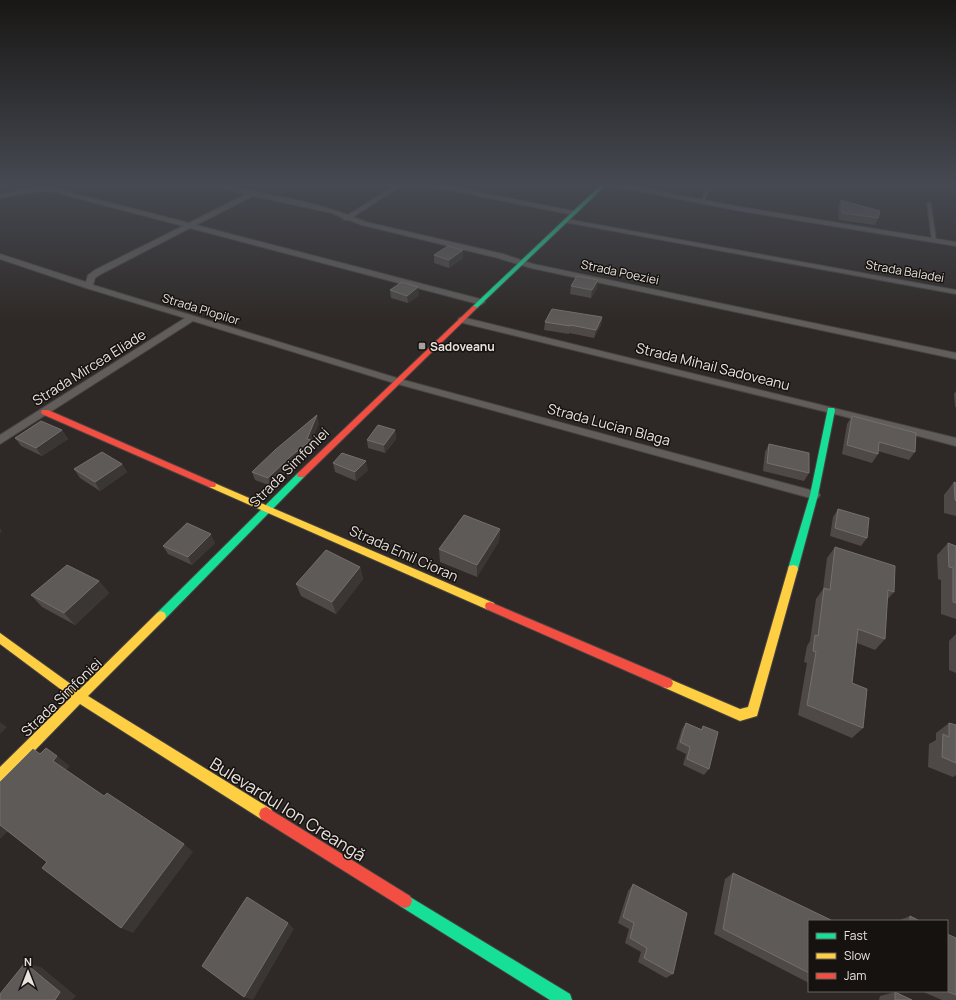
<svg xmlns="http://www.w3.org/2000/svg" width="956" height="1000" font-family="Manrope,sans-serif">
<rect width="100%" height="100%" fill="#2e2926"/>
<polygon fill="#512c05" points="0,184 57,184 0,194"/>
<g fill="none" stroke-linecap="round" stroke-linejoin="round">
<g stroke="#484441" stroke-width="2">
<g id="lane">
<polygon points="708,184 712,184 704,201 701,202"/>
<polygon points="929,202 931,203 936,241 934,242 932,241 927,203"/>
</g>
</g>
<g stroke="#484441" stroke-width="2">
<g id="street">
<path d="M 209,184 L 220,184 C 262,194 307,199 348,215 L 397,184 L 404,184 L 353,217 L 366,222 L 503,254 L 533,264 L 956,353 L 956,359 L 531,268 L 498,258 L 362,225 L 349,220 L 344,220 L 343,218 L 332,213 L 253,196 L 196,225 L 484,300 L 485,302 L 481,305 L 478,304 L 190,228 L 101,274 L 95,278 L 93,285 L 400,379 L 814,491 L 818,492 L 820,495 L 818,498 L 814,499 L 394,383 L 193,321 L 0,444 L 0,435 L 185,318 L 86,288 L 0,259 L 0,254 L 86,282 L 88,275 L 95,270 L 183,226 L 49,191 L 33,192 L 0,198 L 0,194 L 33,188 L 49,187 L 189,223 L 246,194 Z"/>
<polygon points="425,184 438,184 574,211 577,213 574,215 428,186"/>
<polygon points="609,184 622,184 735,206 956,242 956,246 735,210 612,186"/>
<polygon points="566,219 956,290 956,294 564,222 564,220"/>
<polygon points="462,317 956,438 956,446 831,413 459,322 458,320 459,318"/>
</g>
</g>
<g stroke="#484441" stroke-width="2">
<g id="fast">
<polygon points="602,184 607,184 477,308 473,308 473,306"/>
<polygon points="828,408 834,408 835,410 818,495 798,569 797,572 793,573 789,572 788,569 810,495"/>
<polygon points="301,472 305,475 304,477 165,619 161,621 157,619 156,616 157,613 298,473"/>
<polygon points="405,894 570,994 572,1000 550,1000 400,906 398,901 400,896"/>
</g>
</g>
<g stroke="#484441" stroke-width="2">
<g id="slow">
<polygon points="212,482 494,603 495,606 494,609 490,610 486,609 209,487 208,485"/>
<polygon points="793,565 797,566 798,569 757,716 740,721 663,687 661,683 663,679 667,678 740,709 748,707 788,569 789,566"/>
<polygon points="161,611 165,613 166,616 165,619 88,696 271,809 273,814 271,819 266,821 261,819 80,704 5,781 0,782 0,767 71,697 0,644 0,633 79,690 157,613"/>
</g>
</g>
<g stroke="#484441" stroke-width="2">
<g id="jam">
<polygon points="473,306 478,307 304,477 298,477 297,475 298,473"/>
<polygon points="42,410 48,410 215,483 216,485 215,487 209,487 42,414 41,412"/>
<polygon points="490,602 671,679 673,683 671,687 667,688 663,687 486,609 485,606 486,603"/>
<polygon points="266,807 410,896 412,901 410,906 405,908 400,906 261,819 259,814 261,809"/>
</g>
</g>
<use href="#lane" fill="#605d5a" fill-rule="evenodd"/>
<use href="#street" fill="#605d5a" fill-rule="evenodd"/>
<use href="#fast" fill="#16e098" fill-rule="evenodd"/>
<use href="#slow" fill="#ffcf43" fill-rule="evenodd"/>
<use href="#jam" fill="#f24e42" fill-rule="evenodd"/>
</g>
<g fill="#4e4947">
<polygon points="841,200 878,218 875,225 839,220 838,207"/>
<polygon points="463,250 463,258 449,268 434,263 434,255"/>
<polygon points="571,286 597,288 591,298 570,294"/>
<polygon points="390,290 419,295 408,303 391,298"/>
<polygon points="602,317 601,325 594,338 569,333 569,334 544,330 545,322"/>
<polygon points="956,391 956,407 955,407 954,394"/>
<polygon points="852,416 915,452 909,460 878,451 878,454 872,463 842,454 847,424"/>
<polygon points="319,423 311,442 313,448 293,464 271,486 255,480 252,472"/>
<polygon points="62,430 68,439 42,456 21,446 15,438"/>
<polygon points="395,430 396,439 385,453 368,448 367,440"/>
<polygon points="769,444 809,473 804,481 763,471 765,452"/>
<polygon points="333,463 368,470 356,481 335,472"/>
<polygon points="122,464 127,472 100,491 80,478 74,469"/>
<polygon points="954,482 956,483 956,516 944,513 944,495"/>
<polygon points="838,509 867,538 861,546 830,536 833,517"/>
<polygon points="500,529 499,541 477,577 440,562 439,549"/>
<polygon points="215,543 192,565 168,554 163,546"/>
<polygon points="948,543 956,546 956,619 941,614 941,580 938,579 937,555"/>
<polygon points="835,547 894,592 887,600 885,639 875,650 857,643 852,683 863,728 852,738 798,715 807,663 804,662 807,646 810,641 816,599 823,589 827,558"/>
<polygon points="360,567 363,579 336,614 301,596 296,584"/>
<polygon points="99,581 109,593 75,625 42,607 31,595"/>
<polygon points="956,634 956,673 949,670 949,641"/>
<polygon points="686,723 701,729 703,726 709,769 704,775 683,765 686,754 676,749 682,729"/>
<polygon points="949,723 956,725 956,775 953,777 928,767 929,744 936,740 936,733"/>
<polygon points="733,873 809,921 809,983 714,934 725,879"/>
<polygon points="633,884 673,974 666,978 638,962 641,952 625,943 629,929 618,923 628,891"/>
<polygon points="910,916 920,921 897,921"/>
<polygon points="956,938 956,1000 942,1000 921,991 947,991"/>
<polygon points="895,992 912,1000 879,1000 880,996"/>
</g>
<g fill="#3a3633">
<polygon points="463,250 463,258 449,268 449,260"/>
<polygon points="598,280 597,288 591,298 592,290"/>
<polygon points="418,287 419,295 408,303 407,296"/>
<polygon points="602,317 601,325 594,338 596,330"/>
<polygon points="317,415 319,423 311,442 313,448 293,464 271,486 268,478 307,439"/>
<polygon points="62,430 68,439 42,456 36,448"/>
<polygon points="395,430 396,439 385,453 384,445"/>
<polygon points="366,461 368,470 356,481 355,472"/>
<polygon points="122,464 127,472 100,491 95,482"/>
<polygon points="0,528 2,531 0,534"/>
<polygon points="500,529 499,541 477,577 477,565"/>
<polygon points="211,534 215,543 192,565 188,557"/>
<polygon points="360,567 363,579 336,614 332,602"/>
<polygon points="99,581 109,593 75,625 64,613"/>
<polygon points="0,722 7,727 0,734"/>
<polygon points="57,756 70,766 66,770 53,761"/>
<polygon points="0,823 10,829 0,839"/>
<polygon points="184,844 193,852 133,933 121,928"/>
<polygon points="288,923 294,929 253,1000 244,997"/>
<polygon points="25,963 41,967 76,996 72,1000 55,1000"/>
</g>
<g fill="#5e5a57" stroke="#746f6c">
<polygon points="841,200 880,211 878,218 842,213"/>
<polygon points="448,246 463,250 449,260 434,255"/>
<polygon points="577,276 598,280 592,290 571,286"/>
<polygon points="402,282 418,287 407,296 390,290"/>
<polygon points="552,309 602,317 596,330 570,325 570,326 545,322"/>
<polygon points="317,415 307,439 311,440 291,456 268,478 252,472 275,450"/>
<polygon points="852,416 916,433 915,452 879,442 878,454 847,445"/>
<polygon points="41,421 62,430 36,448 15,438"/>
<polygon points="378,425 395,430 384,445 367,440"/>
<polygon points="769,444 809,453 809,473 767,463"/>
<polygon points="102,452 122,464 95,482 74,469"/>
<polygon points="342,453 366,461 355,472 333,463"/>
<polygon points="954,482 956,483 956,501 955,500"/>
<polygon points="838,509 869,518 867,538 835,528"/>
<polygon points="464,515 500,529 477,565 439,549"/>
<polygon points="187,523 211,534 188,557 163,546"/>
<polygon points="948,543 956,546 956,603 953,602 953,568 949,567"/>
<polygon points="835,547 895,566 894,592 888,590 885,639 858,629 852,683 867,689 863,728 807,705 816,652 813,651 815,635 818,636 824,588 830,590"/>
<polygon points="326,550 360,567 332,602 296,584"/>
<polygon points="67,565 99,581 64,613 31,595"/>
<polygon points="686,723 702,730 703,726 718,732 709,769 687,759 690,747 680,742"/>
<polygon points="949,723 956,725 956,763 942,757 943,734 949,737"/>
<polygon points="46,748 57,756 53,761 104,796 107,793 184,844 121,928 42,868 47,862 0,825 0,782 33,749 40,754"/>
<polygon points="733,873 831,920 831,921 809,921 809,973 723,929"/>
<polygon points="633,884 687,913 673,974 644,958 647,948 630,938 634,923 623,917"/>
<polygon points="247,897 288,923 244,997 202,966"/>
<polygon points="910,916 920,921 910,921"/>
<polygon points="947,934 956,938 956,995 946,991 947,991"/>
<polygon points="25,963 60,992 55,1000 0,1000 0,994"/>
<polygon points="895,992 912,1000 895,1000"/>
</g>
<linearGradient id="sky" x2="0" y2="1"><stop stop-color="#191715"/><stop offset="0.57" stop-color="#464952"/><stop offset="1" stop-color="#464952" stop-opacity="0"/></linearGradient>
<rect width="956" height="324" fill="url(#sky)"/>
<rect fill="#a7a19d" stroke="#16120f" stroke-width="1.5" x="418" y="342" width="8" height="8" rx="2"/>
<g text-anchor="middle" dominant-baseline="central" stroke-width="3" stroke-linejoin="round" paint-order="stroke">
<g font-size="12" fill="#e8e2dd" stroke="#16120f">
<text transform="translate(905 271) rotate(10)">Strada Baladei</text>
<text transform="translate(620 272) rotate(12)">Strada Poeziei</text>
<text transform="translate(201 309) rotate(17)">Strada Plopilor</text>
</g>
<g font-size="12" font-weight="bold" fill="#e8e2dd" stroke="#16120f" text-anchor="start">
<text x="430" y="346">Sadoveanu</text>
</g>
<g font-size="14" fill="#e8e2dd" stroke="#16120f">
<text transform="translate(713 366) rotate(14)">Strada Mihail Sadoveanu</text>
<text transform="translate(89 367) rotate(-32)">Strada Mircea Eliade</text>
<text transform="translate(609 424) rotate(15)">Strada Lucian Blaga</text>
<text transform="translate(289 467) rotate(-45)">Strada Simfoniei</text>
<text transform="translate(404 553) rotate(24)">Strada Emil Cioran</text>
<text transform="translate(61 697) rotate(-44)">Strada Simfoniei</text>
</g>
<g font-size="17" fill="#e8e2dd" stroke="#16120f">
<text transform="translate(288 809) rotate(32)">Bulevardul Ion Creangă</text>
</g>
</g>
<rect x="808" y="920" width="140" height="72" fill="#16120f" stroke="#6a6561"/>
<rect x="816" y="933" width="20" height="6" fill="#16e098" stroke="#6a6561"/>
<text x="844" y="940" font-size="12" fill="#e8e2dd">Fast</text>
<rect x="816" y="953" width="20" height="6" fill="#ffcf43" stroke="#6a6561"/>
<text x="844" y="960" font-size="12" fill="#e8e2dd">Slow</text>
<rect x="816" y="973" width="20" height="6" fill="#f24e42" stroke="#6a6561"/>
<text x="844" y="980" font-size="12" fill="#e8e2dd">Jam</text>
<g transform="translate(28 972)" stroke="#16120f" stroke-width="3" paint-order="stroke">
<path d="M0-3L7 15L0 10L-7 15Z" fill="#e8e2dd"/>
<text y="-6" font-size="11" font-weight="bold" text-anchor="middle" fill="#e8e2dd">N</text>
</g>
</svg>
